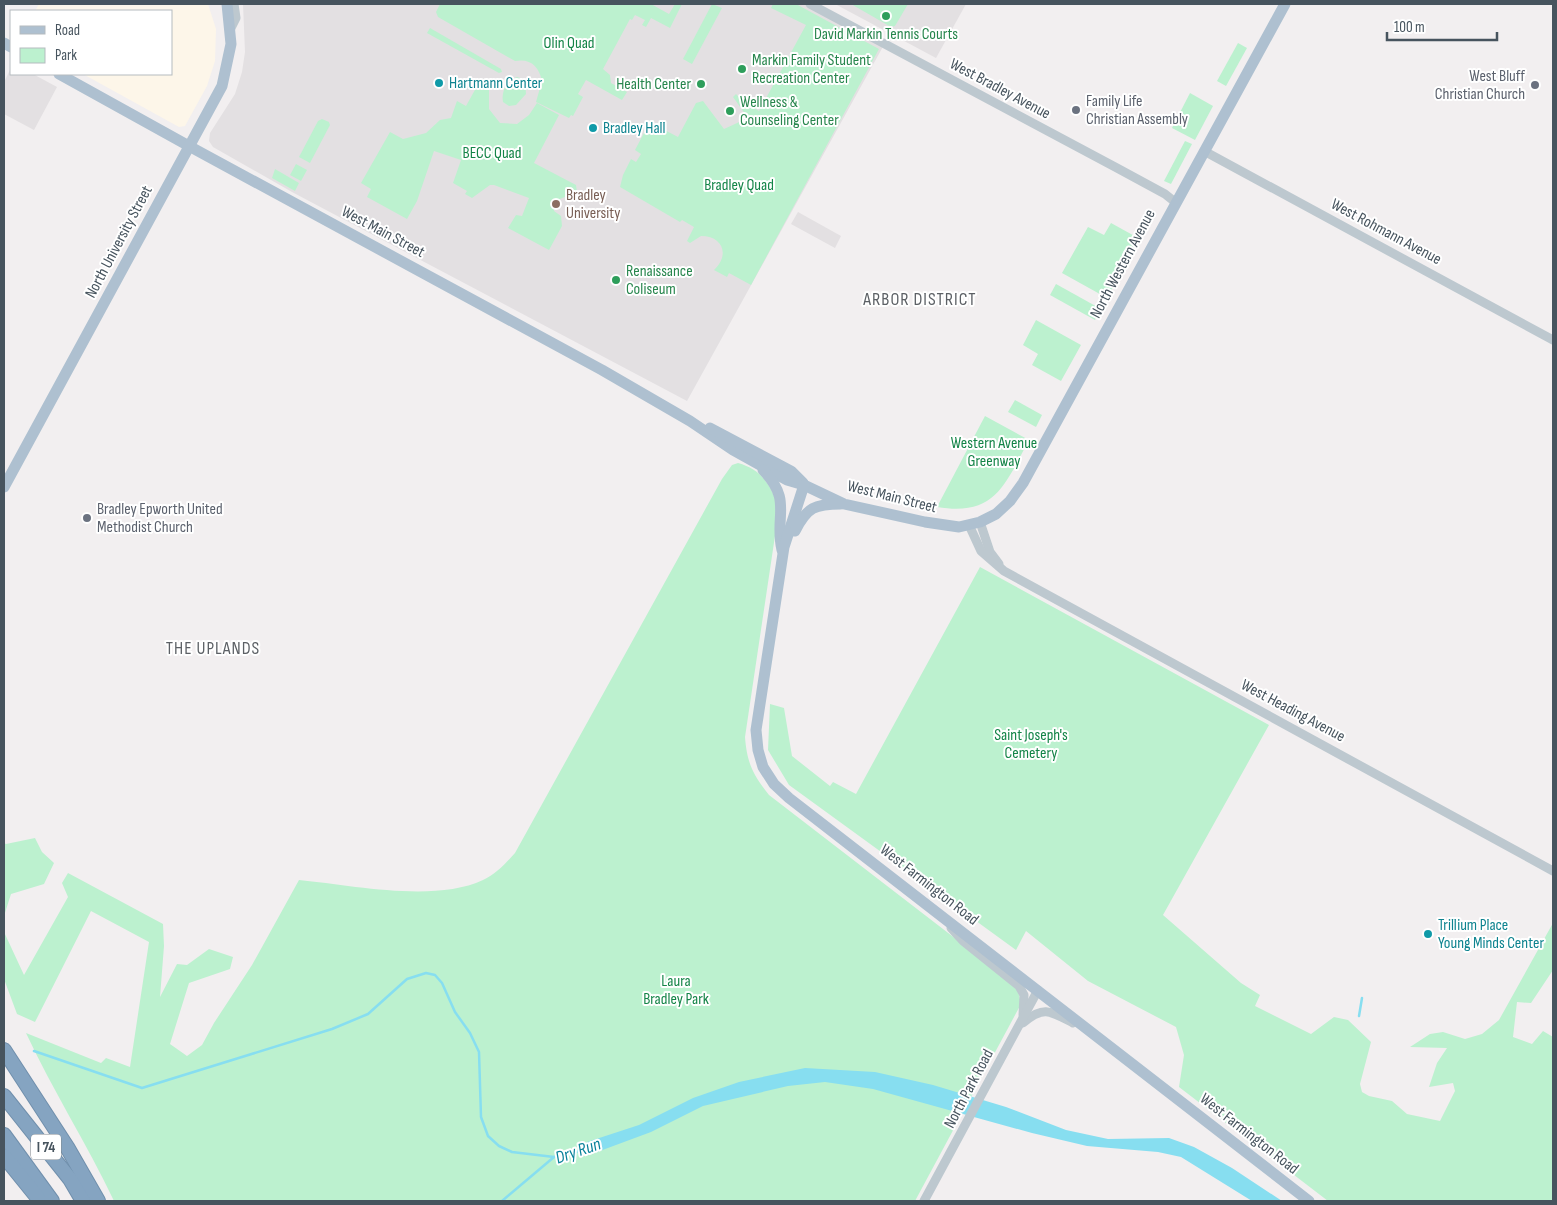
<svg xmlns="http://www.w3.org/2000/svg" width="1557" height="1205" font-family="'Sofia Sans Condensed',sans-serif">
<rect width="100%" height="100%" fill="#f2eff0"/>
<polygon fill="#fdf6e9" points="39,4 208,4 216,29 215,61 207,86 185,126 179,127 83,74 171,74 171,11 35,11"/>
<g fill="#e3e0e2">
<polygon points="243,4 810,4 885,43 687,401 292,192 213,147 209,141 210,133 235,94 242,72 245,52"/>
<polygon points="835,4 966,4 936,58"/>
<polygon points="11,68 11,74 33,74 57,87 34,130 4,114 4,82"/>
<polygon points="798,212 841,236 835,248 791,224"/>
</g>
<g fill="#bcf1cf">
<path d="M 440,4 L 651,4 L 669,14 L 675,4 L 682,4 L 670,28 L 651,18 L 646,27 L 642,25 L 645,20 L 635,15 L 632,20 L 630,19 L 603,69 L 610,75 L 611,83 L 627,92 L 622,100 L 586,80 L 578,94 L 583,97 L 573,116 L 571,115 L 569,118 L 536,102 L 542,81 C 539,66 530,58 515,61 L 438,17 L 436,12 Z"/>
<polygon points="712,4 722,8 692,64 683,59"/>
<path d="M 773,4 L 796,4 L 879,49 L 751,285 L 729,273 L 727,277 L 714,270 C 730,255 723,236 701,236 L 690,243 L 687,241 L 694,227 L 682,220 L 680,222 L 620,187 L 623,175 L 631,159 L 636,162 L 641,154 L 635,150 L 644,133 L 657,126 L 678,137 L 696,103 L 703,101 L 724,129 L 748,118 L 733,97 L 736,94 L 742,101 L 759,111 L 806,25 L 771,8 Z"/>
<polygon points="851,4 908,4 895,26 891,27"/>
<polygon points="430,28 501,69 502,72 499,73 427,33"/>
<polygon points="1238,43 1247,48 1226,86 1217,81"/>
<path d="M 517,77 L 525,80 L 526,94 L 516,105 L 509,106 L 503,102 C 501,91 507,80 517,77 Z"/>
<polygon points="489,84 489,109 500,123 517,124 529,115 537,103 559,115 534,163 576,185 577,192 555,201 554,211 561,216 562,226 549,250 508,228 516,215 522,216 529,198 494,185 490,185 472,198 465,194 467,191 453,183 461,160 434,151 417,201 407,219 367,197 371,189 361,183 390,132 403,139 426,133 440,120 451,118 457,101 466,106 476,88 482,88"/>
<polygon points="1190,93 1213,106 1195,140 1172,128"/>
<polygon points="322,119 329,122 330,125 310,163 299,157 318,121"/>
<polygon points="1185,141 1192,144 1171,184 1164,181"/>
<polygon points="296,164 307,170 301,181 290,175"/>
<polygon points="275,169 299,183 295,191 272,178"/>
<polygon points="1111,223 1140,239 1107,298 1062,273 1088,227 1104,235"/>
<polygon points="1056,284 1101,309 1095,320 1050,295"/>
<polygon points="1036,320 1081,345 1061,381 1032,365 1038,354 1023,345"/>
<polygon points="1015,400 1042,415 1036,427 1008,412"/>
<path d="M 985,416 L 1029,440 C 1005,484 996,517 937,507 Z"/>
<path d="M 738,463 C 763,470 771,486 779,509 L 745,737 C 747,763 753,775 769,795 L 1017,986 L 1021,1004 L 915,1201 L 114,1201 C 87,1144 53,1091 26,1033 L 101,1063 L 106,1058 L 130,1067 L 149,942 L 91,911 L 35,1022 L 17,1014 L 4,979 L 4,932 L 24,975 L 68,897 L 62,883 L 68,873 L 163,924 L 164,946 L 160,997 L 177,964 L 187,965 L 209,949 L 233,957 L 230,969 L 189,983 L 170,1044 L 187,1056 L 202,1045 L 214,1023 L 252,965 L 299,880 C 352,885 434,903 483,880 C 496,874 506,863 515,853 L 722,479 L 732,465 Z"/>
<polygon points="980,567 1269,725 1163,915 1241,983 1260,995 1255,1006 1311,1034 1334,1017 1348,1020 1371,1042 1360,1084 1362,1092 1369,1096 1392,1101 1407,1114 1440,1121 1455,1091 1453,1083 1429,1087 1437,1063 1447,1048 1410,1047 1430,1034 1443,1032 1465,1039 1482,1034 1499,1020 1553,923 1553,970 1531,1003 1517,1002 1513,1037 1532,1044 1543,1031 1553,1037 1553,1201 1328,1201 1179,1087 1184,1055 1176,1027 1088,981 1026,931 1016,950 789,785 768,750 770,704 784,708 792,756 830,786 833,782 856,794"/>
<polygon points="35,838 42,852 54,863 44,884 11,894 4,916 4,843 6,844"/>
</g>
<polygon fill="#87def0" points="805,1068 875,1072 933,1085 1006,1107 1066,1130 1108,1139 1169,1138 1194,1147 1232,1168 1282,1201 1252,1201 1181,1157 1158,1152 1087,1146 1032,1133 873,1089 825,1082 788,1086 703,1106 651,1132 589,1155 582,1150 587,1142 639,1125 693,1098 739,1082"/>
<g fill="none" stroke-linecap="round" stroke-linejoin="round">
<g stroke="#87def0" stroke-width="2.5">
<polyline points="1359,1016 1362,998"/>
<polyline points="34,1051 142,1088 332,1029 368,1014 407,979 426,973 435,975 442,983 455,1012 470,1033 479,1052 481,1117 488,1136 499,1146 512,1152 554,1157"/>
<polyline points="502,1201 554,1157 584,1150"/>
</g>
<g stroke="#708fac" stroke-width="16">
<g id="highway">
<polyline points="4,1050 67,1147 98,1201"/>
<polyline points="4,1096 70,1179 83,1201"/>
<polyline points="4,1135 52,1201"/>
<polyline points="4,1156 38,1198"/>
</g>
</g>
<g stroke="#bdc8cf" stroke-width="9">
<polyline points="810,4 1117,168 1165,194 1175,202"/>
<polyline points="230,30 236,18 234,4"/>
<polyline points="1204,151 1553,340"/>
<polyline points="980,522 990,552 999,564"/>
<polyline points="969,525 981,551 1004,571 1553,871"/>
<polyline points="951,928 963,941 1019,986 1024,995 1023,1015"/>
<path d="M 1023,1023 C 1043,1005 1051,1011 1073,1023"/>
<polyline points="924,1201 1038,990"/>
</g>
<g stroke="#aec0d0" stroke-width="11">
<polyline points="4,43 11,47"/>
<polyline points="59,74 198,151 602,370 690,421 733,450 787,480 804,485 844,504 925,522 959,527 980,522 996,514 1010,501 1023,483 1285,4"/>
<polyline points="710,428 791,471 803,483"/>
<path d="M 763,470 C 793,501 774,516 782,550"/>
<polyline points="804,485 784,547 756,730 758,750 763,767 774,784 789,798 1309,1201"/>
<polyline points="4,487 222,86 231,44 227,4"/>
<path d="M 795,531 C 807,507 815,504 841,504"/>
</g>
<use href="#highway" stroke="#85a4c1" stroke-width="14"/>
</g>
<g fill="#2e9e5b" stroke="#fff" stroke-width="2">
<circle cx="886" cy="16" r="5"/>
<circle cx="742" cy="69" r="5"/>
<circle cx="701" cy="84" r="5"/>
<circle cx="730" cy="111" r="5"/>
<circle cx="616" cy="280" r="5"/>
</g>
<g fill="#0f9aa8" stroke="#fff" stroke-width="2">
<circle cx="439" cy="83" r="5"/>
<circle cx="593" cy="128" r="5"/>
<circle cx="1428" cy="934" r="5"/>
</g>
<g fill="#6b7280" stroke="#fff" stroke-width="2">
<circle cx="1535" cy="85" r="5"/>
<circle cx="1076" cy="110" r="5"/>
<circle cx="87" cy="518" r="5"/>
</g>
<circle fill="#8d6e63" stroke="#fff" stroke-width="2" cx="556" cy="204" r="5"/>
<g text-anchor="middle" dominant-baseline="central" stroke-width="4" stroke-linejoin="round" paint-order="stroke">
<rect fill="#fff" stroke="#7e878e" stroke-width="1" x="31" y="1134.5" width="30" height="25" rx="4"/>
<g font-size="15" font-weight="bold" fill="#47545e">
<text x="46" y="1147">I 74</text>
</g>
<g font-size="16" fill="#27864d" stroke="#fff" text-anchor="start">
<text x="886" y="34" text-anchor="middle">David Markin Tennis Courts</text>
<text x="752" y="60">Markin Family Student<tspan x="752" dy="18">Recreation Center</tspan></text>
<text x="691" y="84" text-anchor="end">Health Center</text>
<text x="740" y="102">Wellness &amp;<tspan x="740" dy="18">Counseling Center</tspan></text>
<text x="626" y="271">Renaissance<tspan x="626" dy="18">Coliseum</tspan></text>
</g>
<g font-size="16" fill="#138447" stroke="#fff">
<text x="569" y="43">Olin Quad</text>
<text x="492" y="153">BECC Quad</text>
<text x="739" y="185">Bradley Quad</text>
<text x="994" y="443">Western Avenue<tspan x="994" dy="18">Greenway</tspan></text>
<text x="1031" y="735">Saint Joseph's<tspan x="1031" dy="18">Cemetery</tspan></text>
<text x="676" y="981">Laura<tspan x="676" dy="18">Bradley Park</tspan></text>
</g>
<g font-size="16" fill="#5b616d" stroke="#fff" text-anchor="start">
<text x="1525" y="76" text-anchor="end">West Bluff<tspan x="1525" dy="18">Christian Church</tspan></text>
<text x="1086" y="101">Family Life<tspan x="1086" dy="18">Christian Assembly</tspan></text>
<text x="97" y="509">Bradley Epworth United<tspan x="97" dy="18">Methodist Church</tspan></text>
</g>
<g font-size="16" fill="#0d838f" stroke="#fff" text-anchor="start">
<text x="449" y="83">Hartmann Center</text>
<text x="603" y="128">Bradley Hall</text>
<text x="1438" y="925">Trillium Place<tspan x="1438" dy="18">Young Minds Center</tspan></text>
</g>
<g font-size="16" fill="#47545e" stroke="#fff">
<text transform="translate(1000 89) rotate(28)">West Bradley Avenue</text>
<text transform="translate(383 232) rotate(28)">West Main Street</text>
<text transform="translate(1386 232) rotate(28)">West Rohmann Avenue</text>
<text transform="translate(119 242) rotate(-62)">North University Street</text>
<text transform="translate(1123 264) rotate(-62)">North Western Avenue</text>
<text transform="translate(892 497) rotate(14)">West Main Street</text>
<text transform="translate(1293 711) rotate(28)">West Heading Avenue</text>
<text transform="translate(929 885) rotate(38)">West Farmington Road</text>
<text transform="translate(969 1089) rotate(-62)">North Park Road</text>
<text transform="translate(1249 1134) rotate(38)">West Farmington Road</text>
</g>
<g font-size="16" fill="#785e54" stroke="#fff" text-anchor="start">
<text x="566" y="195">Bradley<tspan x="566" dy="18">University</tspan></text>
</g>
<g font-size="18" letter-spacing="1" fill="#5c6065" stroke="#fff">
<text x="920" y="299">ARBOR DISTRICT</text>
<text x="213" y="648">THE UPLANDS</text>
</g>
<g font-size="18" font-style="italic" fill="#07809a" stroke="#fff">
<text transform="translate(578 1151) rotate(-19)">Dry Run</text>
</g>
</g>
<rect width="1557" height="1205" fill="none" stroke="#47545e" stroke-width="10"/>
<rect x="10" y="10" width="162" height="65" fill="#ffffff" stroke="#b5bbbf"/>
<rect x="20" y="26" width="25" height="8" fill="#aec0d0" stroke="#b5bbbf"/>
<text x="55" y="35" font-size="15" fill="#47545e">Road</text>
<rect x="20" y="48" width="25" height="15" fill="#bcf1cf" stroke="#b5bbbf"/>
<text x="55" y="60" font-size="15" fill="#47545e">Park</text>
<path d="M1387 32v8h110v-8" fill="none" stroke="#47545e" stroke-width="2.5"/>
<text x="1394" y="32" font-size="15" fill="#47545e" stroke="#ffffff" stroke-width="4" paint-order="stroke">100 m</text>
</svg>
